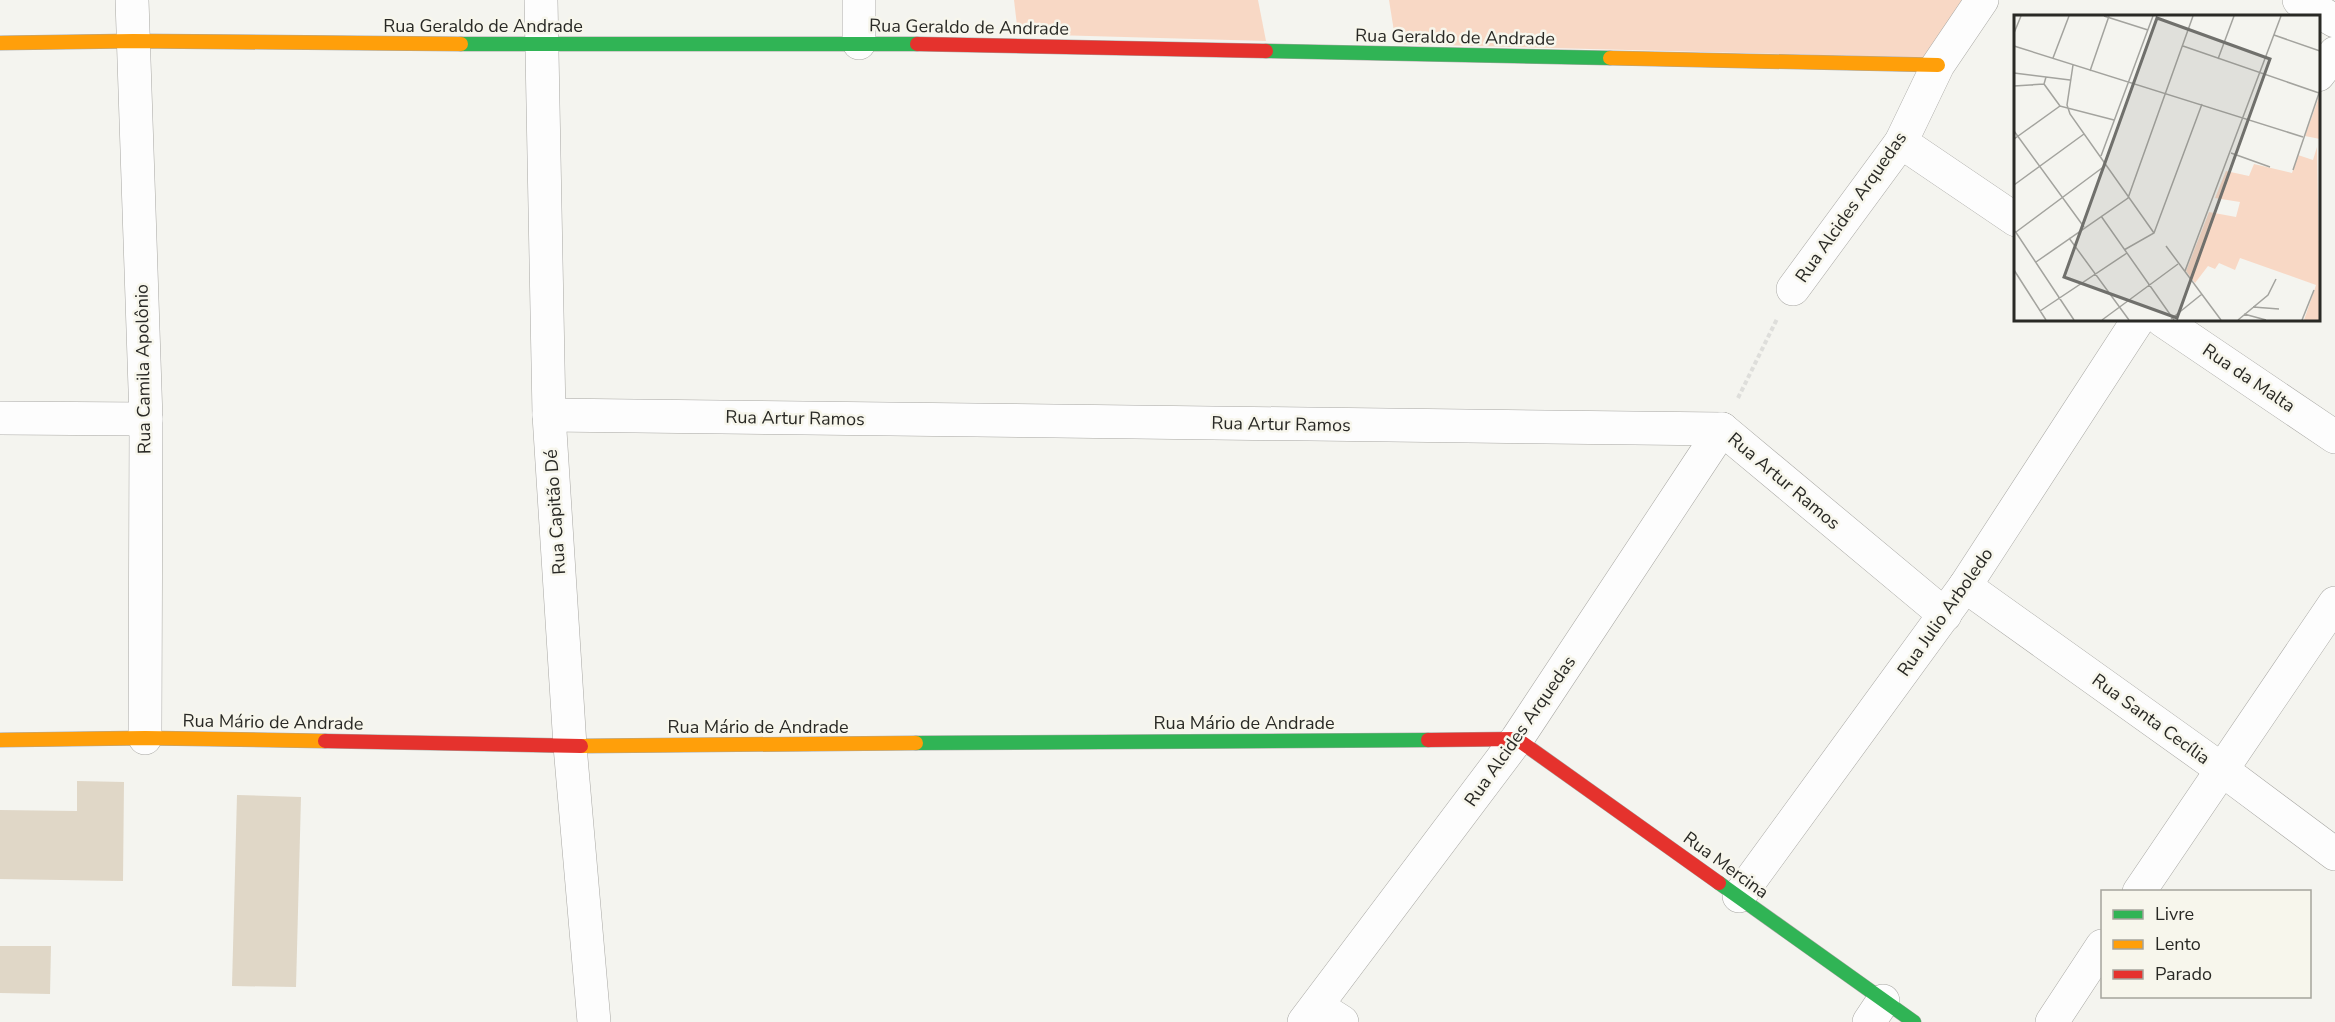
<svg xmlns="http://www.w3.org/2000/svg" width="2335" height="1022" font-family="'Nunito Sans',sans-serif">
<rect width="100%" height="100%" fill="#f4f4ef"/>
<g fill="#f8d8c5">
<polygon points="1014,0 1258,0 1266,41 1018,34"/>
<polygon points="1389,0 1974,0 1936,58 1396,44"/>
</g>
<g fill="#e0d7c7">
<polygon points="77,781 124,782 123,881 0,879 0,810 77,811"/>
<polygon points="237,795 301,797 296,987 232,986"/>
<polygon points="0,946 51,946 50,994 0,993"/>
</g>
<g fill="none" stroke-linecap="round" stroke-linejoin="round">
<g stroke="#a8a7a3" stroke-width="34">
<g id="street">
<polyline points="132,0 146,419 145,738"/>
<polyline points="541,0 549,415 570,746 594,1022"/>
<polyline points="2299,0 2335,21"/>
<polyline points="859,43 859,0"/>
<polyline points="2318,75 2335,53"/>
<polyline points="1901,142 2016,220"/>
<polyline points="1793,289 1901,142 1938,65 1982,0"/>
<polyline points="2162,320 2335,437"/>
<polyline points="549,415 1722,429 1945,615"/>
<polyline points="0,418 146,419"/>
<polyline points="1965,586 2221,769 2335,854"/>
<polyline points="2139,892 2335,603"/>
<polyline points="1739,896 1965,586 2138,320"/>
<polyline points="1317,1006 1342,1022"/>
<polyline points="1304,1022 1517,739 1722,429"/>
<polyline points="1869,1022 1883,1001"/>
<polyline points="2052,1022 2102,946"/>
</g>
</g>
<g stroke="#a8a7a3" stroke-width="15">
<g id="fast">
<polyline points="461,44 917,44"/>
<polyline points="1266,51 1610,58"/>
<polyline points="916,743 1428,740"/>
<polyline points="1719,883 1914,1022"/>
</g>
</g>
<g stroke="#a8a7a3" stroke-width="15">
<g id="slow">
<polyline points="0,43 133,41 461,44"/>
<polyline points="1610,58 1938,65"/>
<polyline points="0,740 145,738 325,741"/>
<polyline points="581,746 916,743"/>
</g>
</g>
<g stroke="#a8a7a3" stroke-width="15">
<g id="jam">
<polyline points="917,44 1266,51"/>
<polyline points="1428,740 1517,739 1719,883"/>
<polyline points="325,741 581,746"/>
</g>
</g>
<polyline stroke="#dededb" stroke-width="4" stroke-dasharray="4.5 3" stroke-linecap="butt" points="1738,398 1777,319"/>
<use href="#street" stroke="#fdfdfd" stroke-width="33"/>
<use href="#fast" stroke="#30b455" stroke-width="14"/>
<use href="#slow" stroke="#ff9f0a" stroke-width="14"/>
<use href="#jam" stroke="#e5322d" stroke-width="14"/>
</g>
<g text-anchor="middle" dominant-baseline="central" stroke-width="5" stroke-linejoin="round" paint-order="stroke">
<g font-size="18" fill="#292925" stroke="#f7f6ec">
<text x="483" y="26">Rua Geraldo de Andrade</text>
<text transform="translate(969 27) rotate(1)">Rua Geraldo de Andrade</text>
<text transform="translate(1455 37) rotate(1)">Rua Geraldo de Andrade</text>
<text transform="translate(1851 207) rotate(-55)">Rua Alcides Arquedas</text>
<text transform="translate(143 369) rotate(-91)">Rua Camila Apolônio</text>
<text transform="translate(2249 378) rotate(34)">Rua da Malta</text>
<text transform="translate(795 418) rotate(1)">Rua Artur Ramos</text>
<text transform="translate(1281 424) rotate(1)">Rua Artur Ramos</text>
<text transform="translate(1784 481) rotate(40)">Rua Artur Ramos</text>
<text transform="translate(555 512) rotate(-94)">Rua Capitão Dé</text>
<text transform="translate(1945 612) rotate(-55)">Rua Julio Arboledo</text>
<text transform="translate(2151 719) rotate(36)">Rua Santa Cecília</text>
<text transform="translate(273 722) rotate(1)">Rua Mário de Andrade</text>
<text x="1244" y="723">Rua Mário de Andrade</text>
<text x="758" y="727">Rua Mário de Andrade</text>
<text transform="translate(1520 731) rotate(-55)">Rua Alcides Arquedas</text>
<text transform="translate(1726 865) rotate(36)">Rua Mercina</text>
</g>
</g>
<g transform="translate(2014 15)">
<rect width="306" height="306" fill="#f4f4ef"/>
<path d="M 306,79 L 306,124 L 291,121 ZM 303,132 L 306,305 L 290,305 L 302,270 L 226,243 L 221,255 L 205,248 L 201,254 L 194,251 L 181,268 L 172,256 L 195,197 L 222,202 L 226,187 L 201,183 L 212,156 L 235,161 L 240,149 L 278,158 L 284,140 L 299,145 Z" fill="#f8d8c5"/>
<path fill="none" stroke="#a3a39e" stroke-width="1.5" d="M 90,1 L 134,15M 0,18 L 7,1M 260,20 L 306,36M 0,31 L 289,122M 169,31 L 305,78M 39,43 L 55,1M 204,44 L 220,1M 59,50 L 53,90 L 56,99 L 140,218M 76,56 L 95,1M 0,58 L 56,65M 32,62 L 30,69 L 46,91M 0,71 L 30,69M 0,116 L 70,212M 0,124 L 46,91 L 100,105M 217,138 L 256,152M 87,141 L 139,1M 279,155 L 306,75M 0,170 L 70,119M 87,201 L 160,305M 1,216 L 60,305M 2,217 L 92,150M 55,223 L 115,305M 152,231 L 207,305M 110,235 L 140,218 L 188,89M 22,247 L 114,183 L 179,1M 0,255 L 32,305M 171,256 L 267,1M 239,292 L 265,294M 26,296 L 113,238M 230,299 L 252,305M 157,304 L 188,279M 88,305 L 164,249M 224,305 L 254,280 L 262,264M 288,305 L 300,275"/>
<path fill="#70706c" fill-opacity="0.15" stroke="#70706c" stroke-width="3" d="M 143,3 L 256,44 L 163,303 L 50,262 Z"/>
<rect width="306" height="306" fill="none" stroke="#292925" stroke-width="3"/>
</g>
<rect x="2101" y="890" width="210" height="108" fill="#f7f6ec" stroke="#a5a49c" stroke-width="1.5"/>
<rect x="2113" y="910" width="30" height="9" fill="#30b455" stroke="#a5a49c" stroke-width="1.5"/>
<text x="2155" y="920" font-size="18" fill="#292925">Livre</text>
<rect x="2113" y="940" width="30" height="9" fill="#ff9f0a" stroke="#a5a49c" stroke-width="1.5"/>
<text x="2155" y="950" font-size="18" fill="#292925">Lento</text>
<rect x="2113" y="970" width="30" height="9" fill="#e5322d" stroke="#a5a49c" stroke-width="1.5"/>
<text x="2155" y="980" font-size="18" fill="#292925">Parado</text>
</svg>
